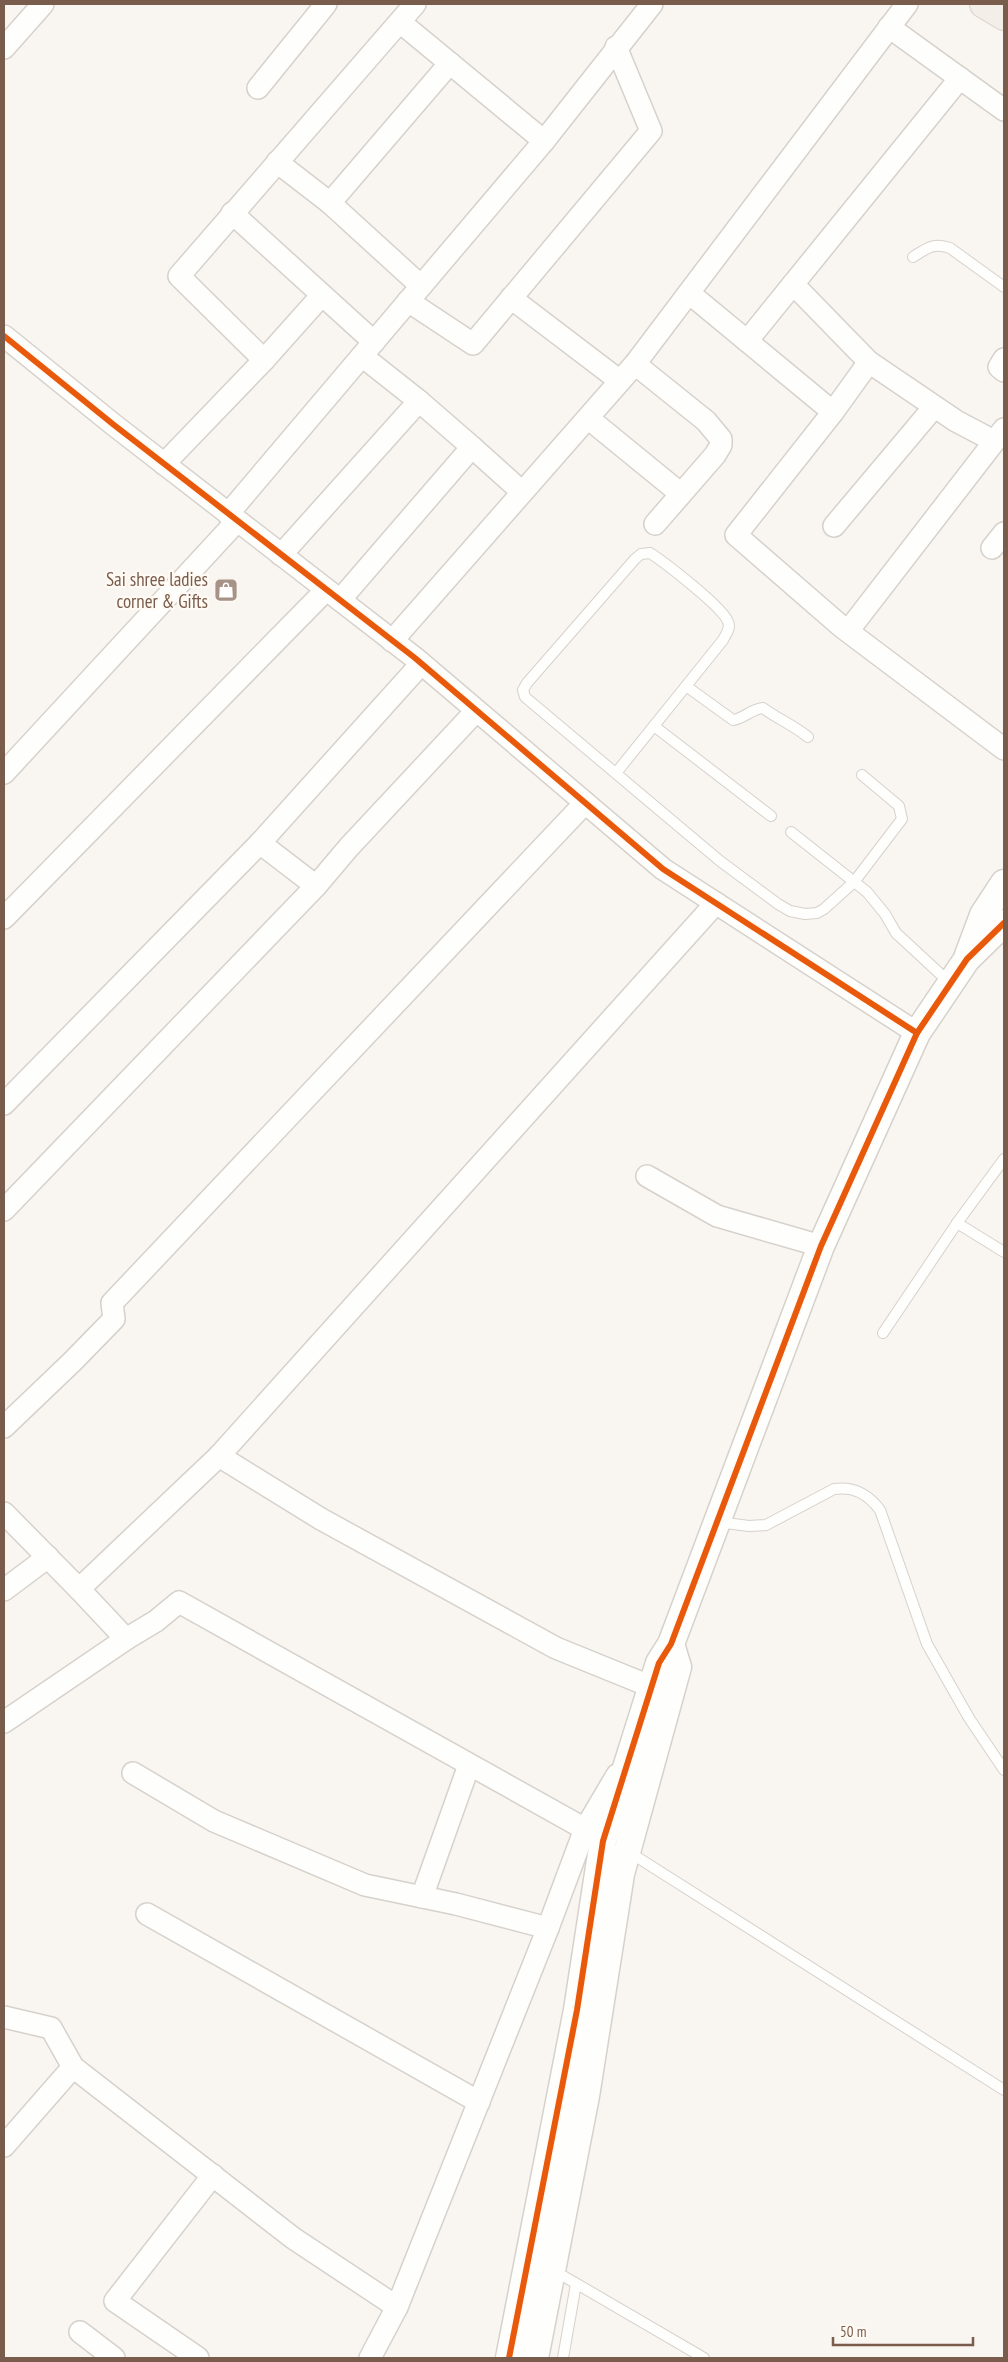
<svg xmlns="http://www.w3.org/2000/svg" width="1008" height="2362" font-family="'PT Sans Narrow',sans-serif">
<rect width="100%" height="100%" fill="#f9f5f0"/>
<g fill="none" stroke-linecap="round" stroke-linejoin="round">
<g stroke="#d7d1cb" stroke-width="12">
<g id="service">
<path d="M 913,257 C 927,248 934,242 950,248 L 1004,287"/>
<path d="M 686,686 L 733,720 C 745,718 751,709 763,708 C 778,719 793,725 808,737"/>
<polyline points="654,726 771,816"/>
<path d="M 616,773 L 723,640 C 726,634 731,628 728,622 C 724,608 664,562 650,553 L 641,554 L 635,559 L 527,683 L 523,690 L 525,697 L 720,861 L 778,904 L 790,911 L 805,914 L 817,913 L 824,909 L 854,882 L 902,819 L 899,806 L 862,775"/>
<polyline points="791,832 867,892 885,914 896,933 950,983"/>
<polyline points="957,1223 1004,1252"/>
<polyline points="883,1333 957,1223 1004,1159"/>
<path d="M 718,1522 L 749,1526 L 766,1525 L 834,1489 C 854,1486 868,1494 880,1510 L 927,1644 L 969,1718 L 1004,1770"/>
<polyline points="629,1852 1004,2090"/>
<polyline points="552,2272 565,2277 704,2358"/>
<polyline points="563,2358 576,2284"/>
</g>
</g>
<g stroke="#d7d1cb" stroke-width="24">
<g id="minor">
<polyline points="889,27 1004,110"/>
<polyline points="4,48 43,4"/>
<polyline points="258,88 326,4"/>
<polyline points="544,141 652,4"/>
<polyline points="277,162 330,203"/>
<polyline points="232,213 374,342"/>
<polyline points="793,284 869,362 833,412 736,535 842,627 1004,749"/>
<polyline points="421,286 330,203 450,63"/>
<polyline points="689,293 833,412"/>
<polyline points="511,298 620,381"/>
<polyline points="408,301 473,344 651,131 616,47"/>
<polyline points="4,336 114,425 415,658 663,869 917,1033"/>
<polyline points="747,341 960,78"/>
<polyline points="1004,359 999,367 1004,371"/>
<polyline points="264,360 322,295"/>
<polyline points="869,362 956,421 994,441"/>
<polyline points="635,364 706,421 721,439 721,445 715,455 655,524"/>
<polyline points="588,418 681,494"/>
<polyline points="472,447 522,492"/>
<polyline points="164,464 264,360 179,276 415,4"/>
<polyline points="228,514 544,141 400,22"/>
<polyline points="834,526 934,407"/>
<polyline points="992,548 1004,533"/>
<polyline points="281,555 419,401 362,356"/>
<polyline points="340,600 472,447 419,401"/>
<polyline points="848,631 1004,429"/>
<polyline points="392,641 635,364 907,4"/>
<polyline points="421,664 260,843 316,886 349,847 476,711"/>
<polyline points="4,773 237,521"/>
<polyline points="4,918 326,590"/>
<polyline points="4,1104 260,843"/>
<polyline points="647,1176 717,1216 821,1246"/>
<polyline points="4,1210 316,886"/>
<polyline points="4,1427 72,1362 114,1319 112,1303 585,803"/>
<polyline points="219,1456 321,1519 556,1648 652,1687"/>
<polyline points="4,1513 79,1589 219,1456 716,903"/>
<polyline points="79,1589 126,1639 156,1621 179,1602 585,1829"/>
<polyline points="4,1590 48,1557"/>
<polyline points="4,1722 126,1639"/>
<polyline points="133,1773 214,1821 365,1885 456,1904 548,1928"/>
<polyline points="422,1897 469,1765"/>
<polyline points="147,1914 479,2102"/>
<polyline points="4,2017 51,2028 73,2067 293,2238 397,2307"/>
<polyline points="4,2146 73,2067"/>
<polyline points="80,2332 114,2358"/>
<polyline points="198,2358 115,2301 213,2175"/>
<polyline points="370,2358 397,2307 548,1928 585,1829 617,1775"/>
</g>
</g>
<g stroke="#d7d1cb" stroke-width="29">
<g id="tertiary">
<polyline points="968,955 983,915 1004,883"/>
<polyline points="509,2358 577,2010 603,1841 659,1663 671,1644 821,1246 917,1033 967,959 1004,923"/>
<polyline points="535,2358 586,2096 621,1874 678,1667 671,1644"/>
</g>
</g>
<g stroke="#dad1cc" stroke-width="30">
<polyline id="primary" points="984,4 1004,16"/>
</g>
<use href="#service" stroke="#fefefd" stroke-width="10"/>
<use href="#minor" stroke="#fefefd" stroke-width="21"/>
<use href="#tertiary" stroke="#fefefd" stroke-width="26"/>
<use href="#primary" stroke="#f3eee8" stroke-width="28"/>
<g stroke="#fffaf3" stroke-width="9">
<g id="cycleway">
<polyline points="4,336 114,425 415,658 663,869 917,1033"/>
<polyline points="509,2358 577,2010 603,1841 659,1663 671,1644 821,1246 917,1033 967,959 1004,923"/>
</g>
</g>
<use href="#cycleway" stroke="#e8590c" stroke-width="6"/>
</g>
<defs>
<g id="shop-square" transform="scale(1.25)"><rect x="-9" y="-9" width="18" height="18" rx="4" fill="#a69286" stroke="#fffaf3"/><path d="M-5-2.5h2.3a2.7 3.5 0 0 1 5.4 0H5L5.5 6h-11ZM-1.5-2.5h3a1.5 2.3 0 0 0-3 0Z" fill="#fff"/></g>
</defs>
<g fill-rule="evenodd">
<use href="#shop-square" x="226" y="590"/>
</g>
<g text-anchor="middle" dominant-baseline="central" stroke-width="4.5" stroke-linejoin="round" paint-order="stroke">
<g font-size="19" fill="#7a5c4d" stroke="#fffaf3" text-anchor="end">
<text x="208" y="579">Sai shree ladies<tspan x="208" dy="22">corner &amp; Gifts</tspan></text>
</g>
</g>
<rect width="1008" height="2362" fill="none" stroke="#7a5c4d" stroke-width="10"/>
<path d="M833 2337v8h140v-8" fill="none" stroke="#7a5c4d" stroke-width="2.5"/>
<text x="840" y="2337" font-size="15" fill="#7a5c4d" stroke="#fffaf3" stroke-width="4" paint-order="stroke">50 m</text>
</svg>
